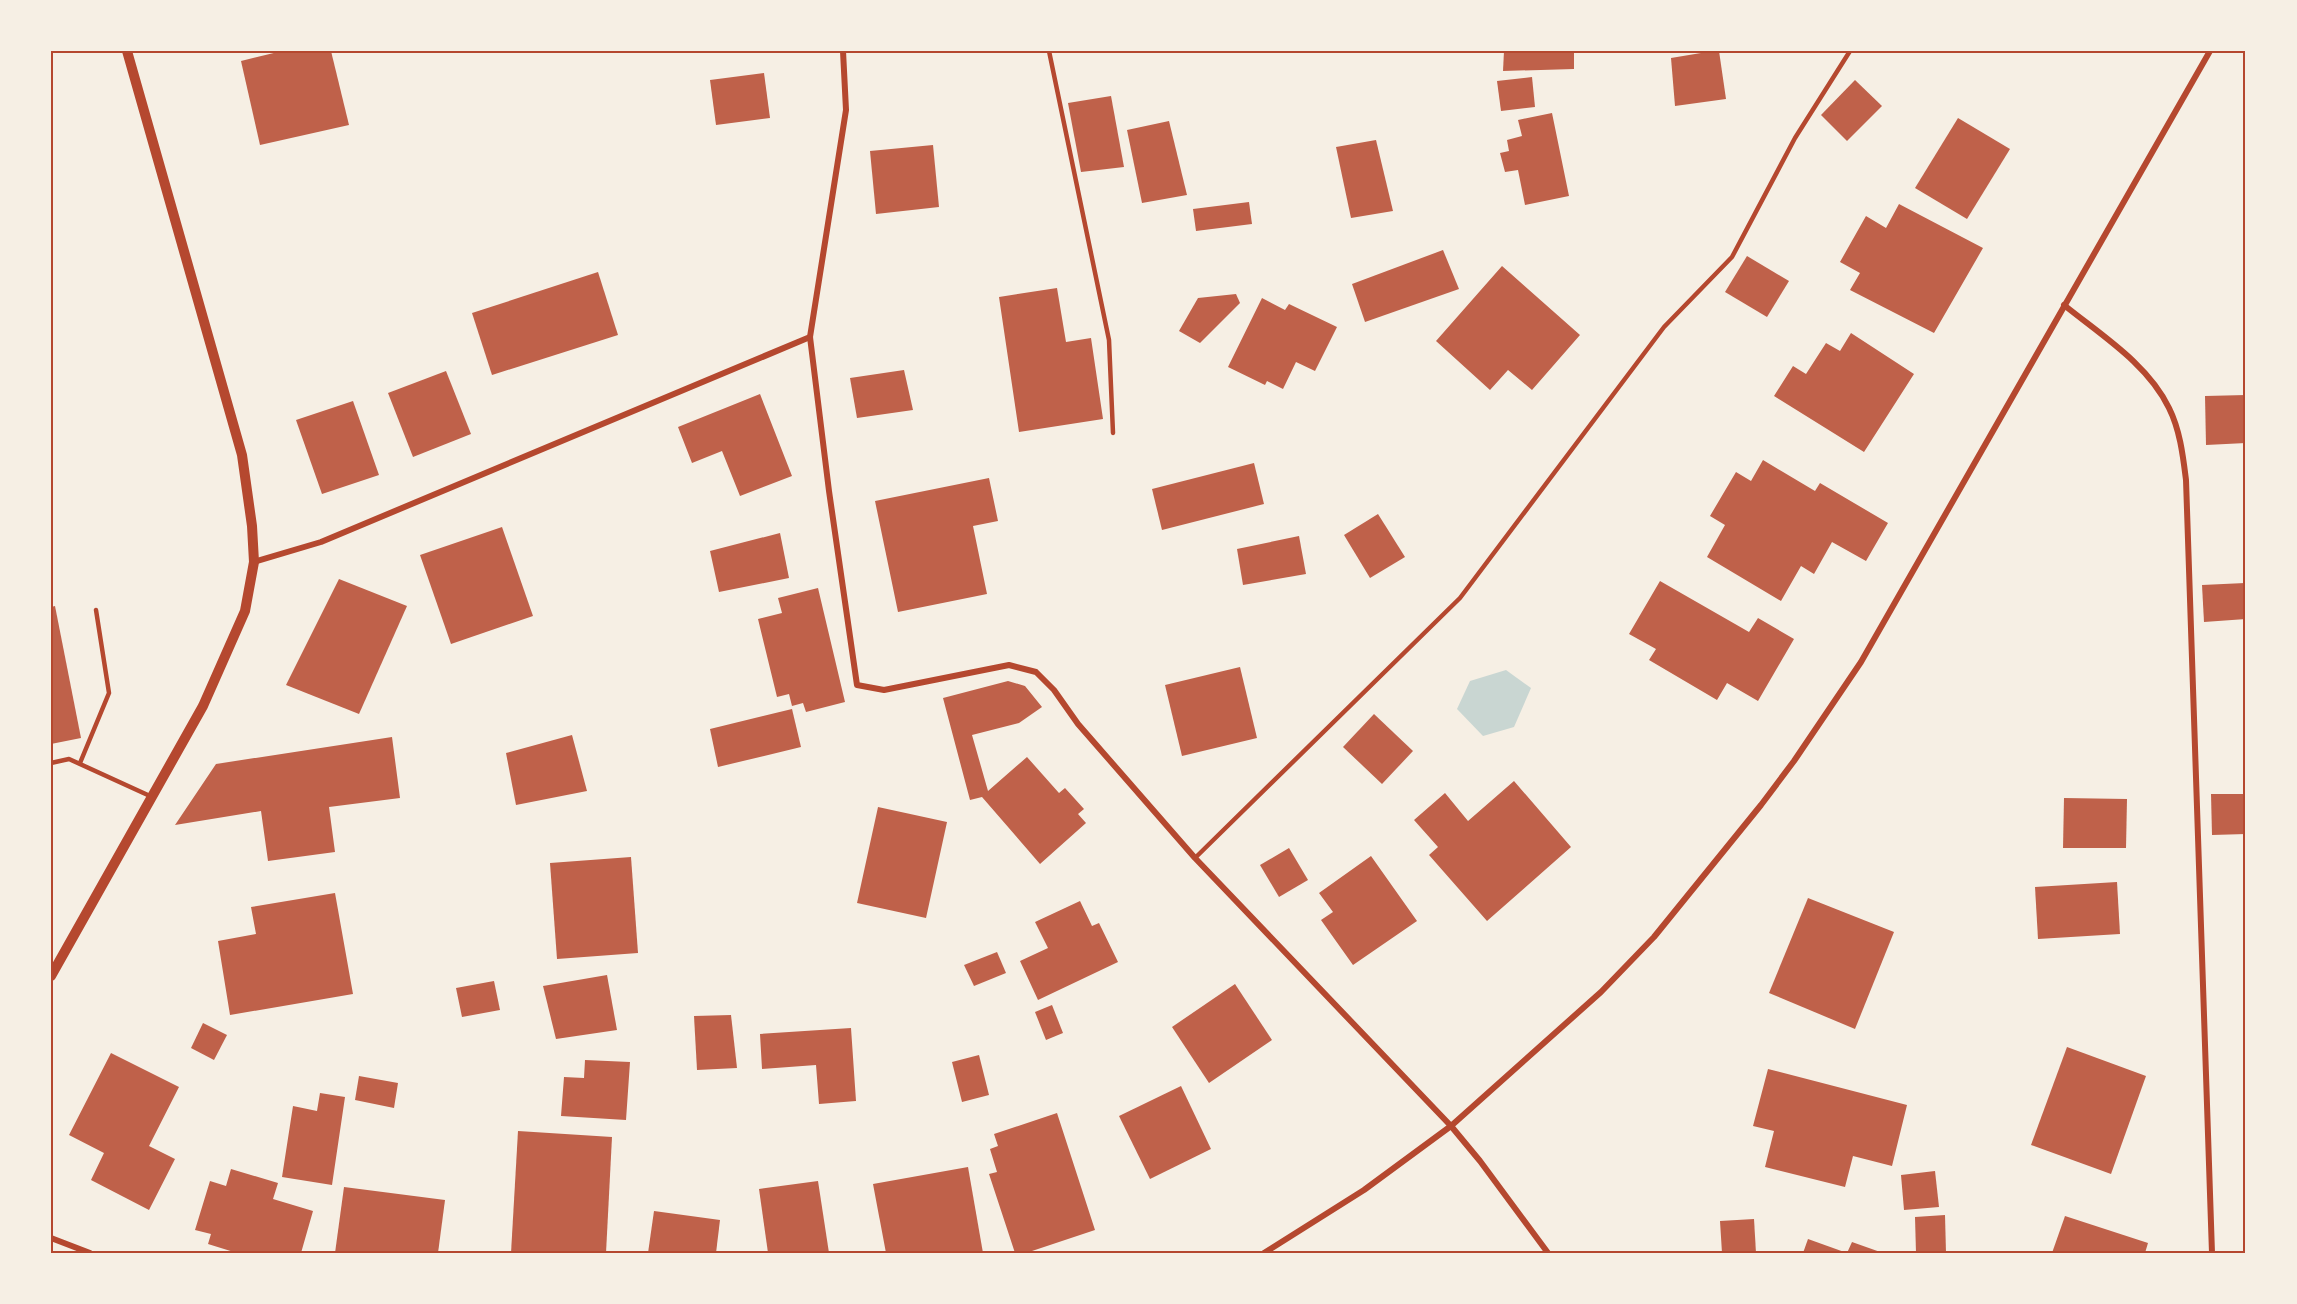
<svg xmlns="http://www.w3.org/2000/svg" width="2297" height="1304" font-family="'Libre Baskerville',serif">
<rect width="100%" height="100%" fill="#f6efe4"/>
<polygon fill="#c9d6d2" points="1506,670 1531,688 1514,727 1483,736 1457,709 1470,681"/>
<g fill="#bf614a">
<polygon points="282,51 331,51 349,125 260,145 241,61"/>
<polygon points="1504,51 1574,51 1574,69 1503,71"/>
<polygon points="1713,51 1719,51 1726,99 1675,106 1671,58"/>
<polygon points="764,73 770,118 716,125 710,80"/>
<polygon points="1532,77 1535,107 1501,111 1497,81"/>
<polygon points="1855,80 1882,106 1847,141 1821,115"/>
<polygon points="1111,96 1124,167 1081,172 1068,103"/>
<polygon points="1552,113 1569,196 1525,205 1518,170 1505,172 1500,153 1509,151 1507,140 1522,136 1518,120"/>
<polygon points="1958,118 2010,149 1967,219 1915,188"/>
<polygon points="1169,121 1187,195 1142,203 1127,130"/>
<polygon points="1376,140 1393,211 1351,218 1336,147"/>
<polygon points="933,145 939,207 876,214 870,151"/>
<polygon points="1249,202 1252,224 1196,231 1193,209"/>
<polygon points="1899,204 1983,248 1934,333 1850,290 1860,273 1840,262 1866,216 1886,228"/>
<polygon points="1443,250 1459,289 1365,322 1352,284"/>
<polygon points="1747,256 1789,281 1767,317 1725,292"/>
<polygon points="1502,266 1580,335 1532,390 1508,370 1490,390 1436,341"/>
<polygon points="598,272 618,335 492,375 472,313"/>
<polygon points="1057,288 1066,342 1091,338 1103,419 1019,432 999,297"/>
<polygon points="1236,294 1240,303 1200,343 1179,331 1198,298"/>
<polygon points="1262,298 1285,310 1289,304 1337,327 1315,371 1296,362 1283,389 1267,381 1265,385 1228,367"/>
<polygon points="1851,333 1914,374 1864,452 1774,396 1793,366 1806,374 1826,343 1840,351"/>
<polygon points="904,370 913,410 857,418 850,378"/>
<polygon points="446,371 471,434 413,457 388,393"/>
<polygon points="760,394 792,476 740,496 722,451 692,463 678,427"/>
<polygon points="2246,395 2246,443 2206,445 2205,396"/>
<polygon points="353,401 379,475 322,494 296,420"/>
<polygon points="1763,460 1815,491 1820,483 1888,523 1866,561 1832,542 1814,574 1801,566 1781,601 1707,557 1725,525 1710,516 1736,472 1751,481"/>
<polygon points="1254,463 1264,504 1162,530 1152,489"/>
<polygon points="989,478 998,521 973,526 987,594 898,612 875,501"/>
<polygon points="1378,514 1405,557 1370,578 1344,535"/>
<polygon points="502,527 533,616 451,644 420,555"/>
<polygon points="780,533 789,578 719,592 710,551"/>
<polygon points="1299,536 1306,574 1243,585 1237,549"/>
<polygon points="339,579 407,606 359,714 286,685"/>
<polygon points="1660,581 1749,632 1758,618 1794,639 1758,701 1727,683 1717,700 1649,660 1656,649 1629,634"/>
<polygon points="2245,583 2246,619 2204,622 2202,585"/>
<polygon points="818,588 845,702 806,712 803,703 792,706 789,694 777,697 758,619 782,613 778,598"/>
<polygon points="55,606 81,738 51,744 51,607"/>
<polygon points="1240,667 1257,738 1182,756 1165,685"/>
<polygon points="1008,681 1025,686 1042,707 1019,723 972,735 988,791 1027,757 1059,793 1065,788 1084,809 1078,814 1086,823 1040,864 982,797 970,800 943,698"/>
<polygon points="792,709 801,747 718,767 710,729"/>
<polygon points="1374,714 1413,751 1382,784 1343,747"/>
<polygon points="572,735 587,791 516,805 506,753"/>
<polygon points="392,737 400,798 329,807 335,852 268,861 261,811 175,825 216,764"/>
<polygon points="1514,781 1571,847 1487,921 1429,855 1438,847 1414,820 1445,793 1468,821"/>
<polygon points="2211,794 2246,794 2246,834 2212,835"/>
<polygon points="2064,798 2127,799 2126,848 2063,848"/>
<polygon points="878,807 947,822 926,918 857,903"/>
<polygon points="1289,848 1308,880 1279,897 1260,865"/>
<polygon points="1371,856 1417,921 1353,965 1321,920 1333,912 1319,893"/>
<polygon points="631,857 638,953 557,959 550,863"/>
<polygon points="2117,882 2120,934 2038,939 2035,887"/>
<polygon points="335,893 353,994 230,1015 218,941 256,934 251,907"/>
<polygon points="1808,898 1894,932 1855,1029 1769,993"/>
<polygon points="1080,901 1092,926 1099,923 1118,962 1038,1000 1020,961 1048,948 1035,922"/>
<polygon points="997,952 1006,973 974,986 964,965"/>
<polygon points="607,975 617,1030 556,1039 543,986"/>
<polygon points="494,981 500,1010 462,1017 456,988"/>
<polygon points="1235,984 1272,1040 1209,1083 1172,1027"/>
<polygon points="1052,1005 1063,1033 1046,1040 1035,1012"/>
<polygon points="731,1015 737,1068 697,1070 694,1016"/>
<polygon points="203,1023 227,1035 214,1060 191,1048"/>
<polygon points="851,1028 856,1101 819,1104 816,1065 762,1069 760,1034"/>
<polygon points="2067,1047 2146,1076 2111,1174 2031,1145"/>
<polygon points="111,1053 179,1087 149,1146 175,1159 149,1210 91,1180 104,1153 69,1135"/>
<polygon points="979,1055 989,1095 962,1102 952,1062"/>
<polygon points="585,1060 630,1062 626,1120 561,1116 564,1077 584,1078"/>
<polygon points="1768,1069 1907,1105 1892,1166 1853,1156 1845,1187 1765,1167 1774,1131 1753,1126"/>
<polygon points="359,1076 398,1083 394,1108 355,1100"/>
<polygon points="1181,1086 1211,1149 1150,1179 1119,1116"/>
<polygon points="320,1093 345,1097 332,1185 282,1177 293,1106 317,1111"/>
<polygon points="1057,1113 1095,1230 1026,1253 1015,1253 989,1174 997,1172 990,1149 998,1146 994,1134"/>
<polygon points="518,1131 612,1137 606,1253 511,1253"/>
<polygon points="968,1167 983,1253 886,1253 873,1184"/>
<polygon points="231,1169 278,1183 273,1199 313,1211 301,1253 237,1253 208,1244 211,1234 195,1230 210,1181 226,1186"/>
<polygon points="1935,1171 1939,1207 1904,1210 1901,1175"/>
<polygon points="818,1181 829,1253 768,1253 759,1189"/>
<polygon points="344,1187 445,1200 438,1253 335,1253"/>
<polygon points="654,1211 720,1220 716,1253 648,1253"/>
<polygon points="1945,1215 1946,1253 1916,1253 1915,1217"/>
<polygon points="2065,1216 2148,1243 2145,1253 2052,1253"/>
<polygon points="1754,1219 1756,1253 1722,1253 1720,1221"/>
<polygon points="1808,1239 1847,1253 1803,1253"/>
<polygon points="1852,1242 1883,1253 1847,1253"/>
</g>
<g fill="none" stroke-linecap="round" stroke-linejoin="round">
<g stroke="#b5482f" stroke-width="4.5">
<polyline points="1049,51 1109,340 1113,433"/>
<polyline points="51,763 69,759 150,796"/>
<polyline points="80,763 109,693 96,610"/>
<polyline points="1195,858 1460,598 1664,327 1732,257 1795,138 1850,51"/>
</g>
<g stroke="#b5482f" stroke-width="6">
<polyline points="843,51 846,110 810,337 829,491 857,685 884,690 1009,665 1036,672 1054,690 1078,724 1195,858 1451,1126 1480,1161 1548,1253"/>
<path d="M 2064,305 C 2101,335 2148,364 2169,408 C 2180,430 2183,456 2186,480 L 2212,1253"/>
<polyline points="254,562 321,542 810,337"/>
<polyline points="51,1238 90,1253"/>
<polyline points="1264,1253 1364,1190 1451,1126 1601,992 1654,937 1761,805 1794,761 1861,662 2210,51"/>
</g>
<polyline stroke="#b5482f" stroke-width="10" points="51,976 203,706 245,611 254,562 252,526 242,455 127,51"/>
</g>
<rect width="2297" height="1304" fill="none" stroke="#f6efe4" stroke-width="105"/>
<rect x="52" y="52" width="2192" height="1200" fill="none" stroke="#b5482f" stroke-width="2"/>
</svg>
